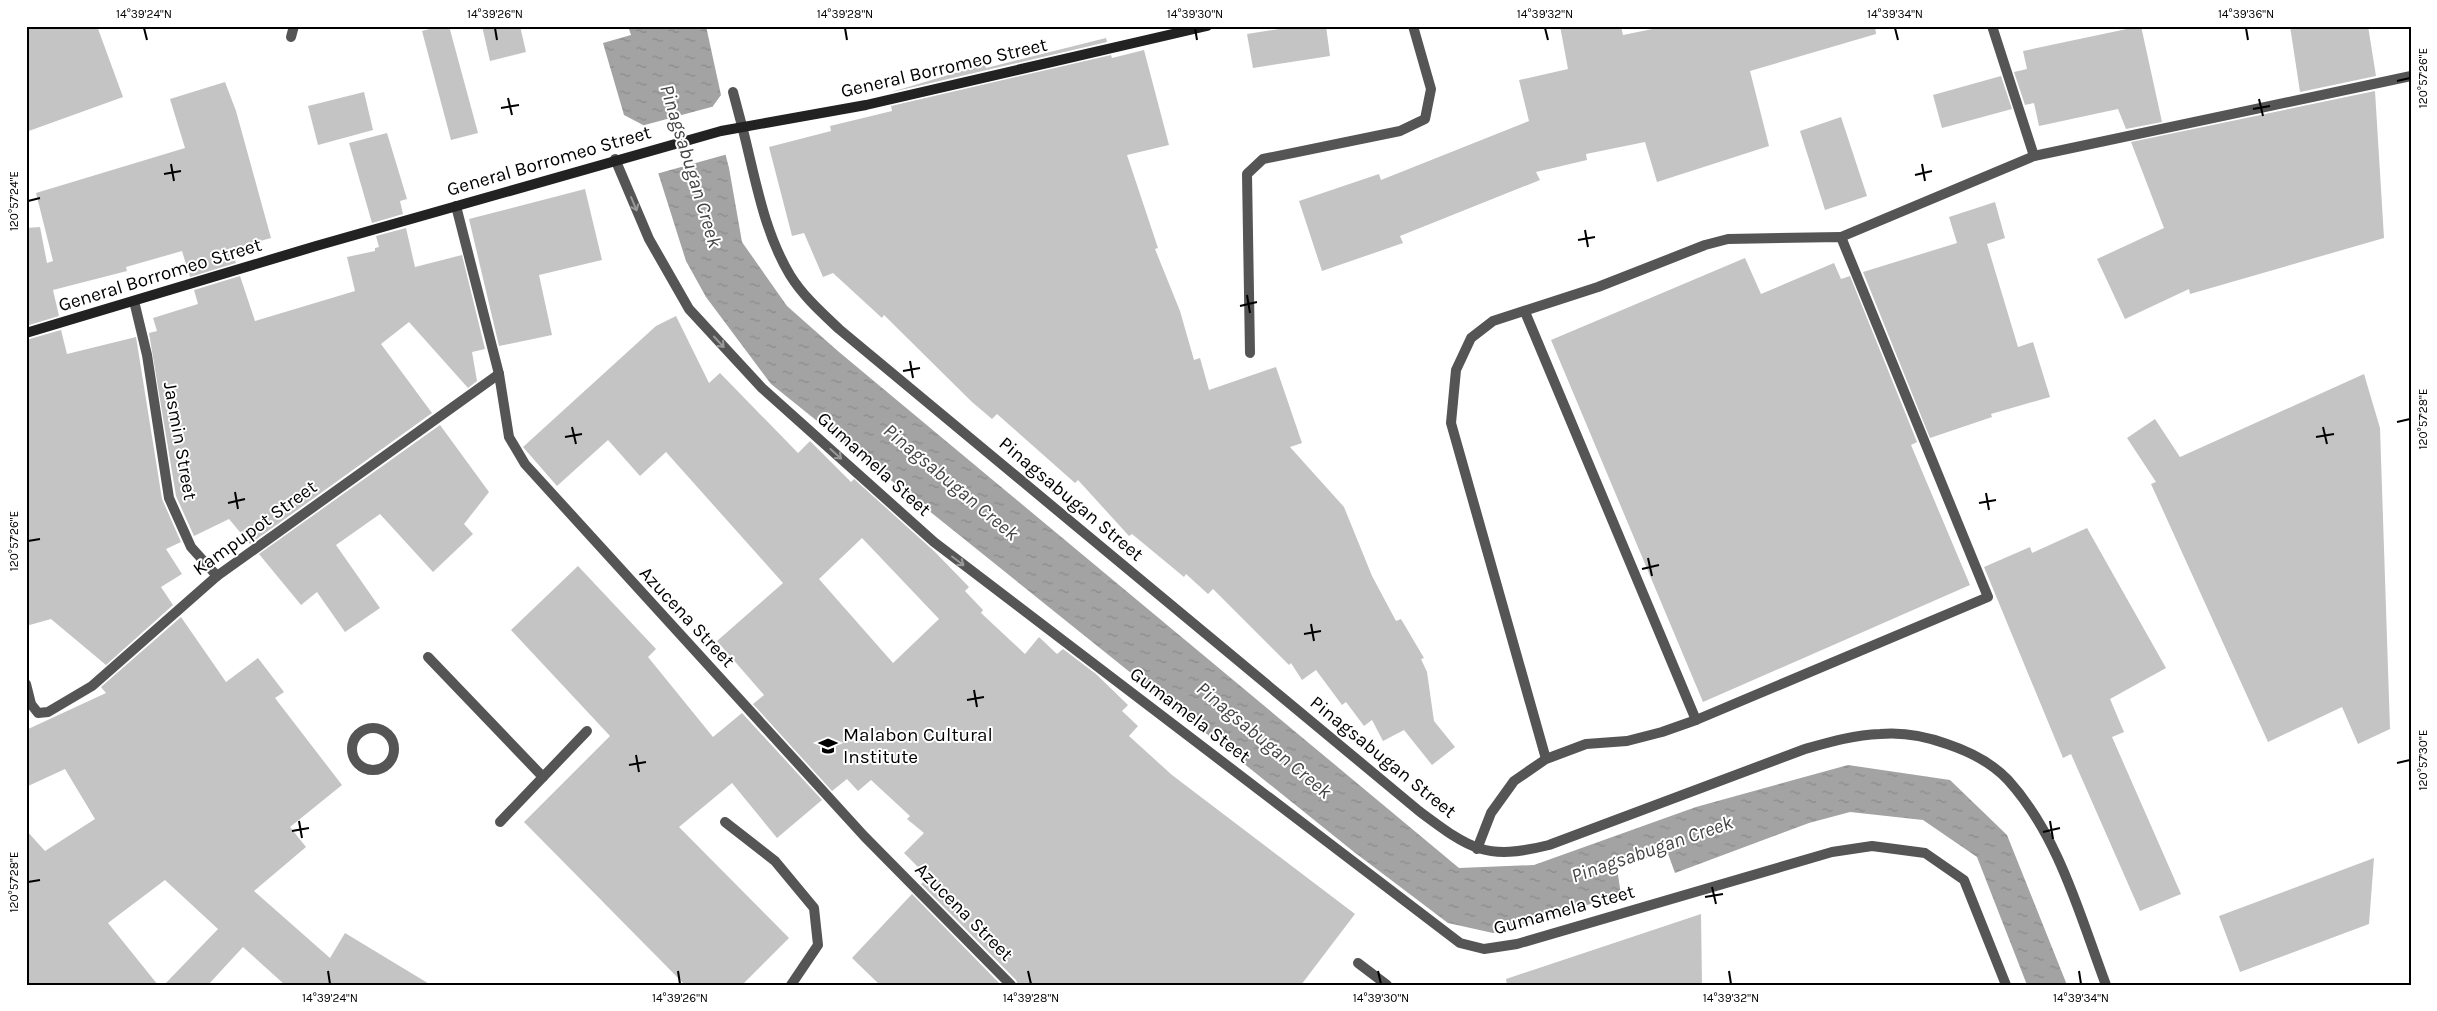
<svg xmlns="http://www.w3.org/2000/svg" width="2437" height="1011" font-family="Karla,sans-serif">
<defs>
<pattern id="water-ripples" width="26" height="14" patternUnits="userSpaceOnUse" patternTransform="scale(1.25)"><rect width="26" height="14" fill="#a3a3a3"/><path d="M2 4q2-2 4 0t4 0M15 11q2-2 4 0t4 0" fill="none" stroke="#8b8b8b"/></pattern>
</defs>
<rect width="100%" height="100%" fill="#fff"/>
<polygon fill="url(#water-ripples)" points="628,26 706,26 721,95 713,106 729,168 742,242 787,306 839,352 1459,868 1534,865 1696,807 1848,765 1950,780 2007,835 2067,985 2027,985 1977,857 1923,820 1850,812 1809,823 1675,873 1667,851 1617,868 1621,895 1493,933 1448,923 1354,852 771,384 706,297 686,261 643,125 624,115 603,43 631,35"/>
<polygon fill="#fff" points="715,106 728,154 656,174 641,126"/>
<g fill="#c4c4c4" fill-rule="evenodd">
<polygon points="26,26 97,26 123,97 26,132"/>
<polygon points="441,26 449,26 478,133 451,140 422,31"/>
<polygon points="482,26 520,26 526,52 490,61"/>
<polygon points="1298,26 1326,26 1330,56 1253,68 1247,34"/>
<polygon points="1560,26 1621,26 1623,35 1667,26 1875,26 1876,34 1750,71 1769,146 1657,182 1645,142 1586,154 1587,160 1536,172 1540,180 1400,236 1403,243 1322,271 1299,201 1379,174 1381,180 1529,121 1519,80 1568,69"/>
<polygon points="2141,26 2162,122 2126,129 2118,109 2039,126 2034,103 2025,105 2014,72 2027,69 2023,51"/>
<polygon points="2290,26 2368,26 2376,76 2300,92"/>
<polygon points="1106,38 1107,42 888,93 985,64 986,68"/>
<polygon points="1144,50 1169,145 1127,155 1158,248 1155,249 1180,311 1194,360 1200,358 1209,390 1276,367 1302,443 1290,447 1344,507 1372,576 1396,621 1401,619 1424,658 1421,659 1427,672 1434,721 1455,747 1432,765 1404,730 1383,741 1372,720 1364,726 1346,702 1342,705 1316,670 1302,680 1291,663 1289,665 1213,589 1208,594 1186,574 1184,577 1132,534 1129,536 1078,480 1075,483 997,414 992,419 972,402 884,315 882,318 833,273 823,277 804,233 792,236 769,147 831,131 830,126 892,111 891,106 1111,55 1112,58"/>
<polygon points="2001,76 2012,109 1942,128 1933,95"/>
<polygon points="225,82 236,111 271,238 232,249 236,263 190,277 182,251 126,267 127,271 53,290 59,316 26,326 26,228 40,227 47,263 53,261 36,193 185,148 170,99"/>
<polygon points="2375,91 2384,238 2190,294 2189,289 2125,319 2097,259 2164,228 2131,142"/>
<polygon points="364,92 373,130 318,145 308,106"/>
<polygon points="1841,117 1867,196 1825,210 1800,131"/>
<polygon points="387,133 407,199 400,201 403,214 372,223 349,143"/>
<polygon points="585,189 602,260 539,275 552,335 499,346 469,219"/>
<polygon points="1995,202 2005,238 1987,244 2018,347 2033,342 2050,397 1991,414 1992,417 1930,438 1863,272 1957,243 1949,217"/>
<polygon points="406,228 415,267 462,255 485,349 472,352 477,381 468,388 409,322 381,344 432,413 250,544 229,519 194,536 176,496 149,333 157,331 153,318 198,304 194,290 240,276 255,321 355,291 347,257 375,251 375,248 379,247 376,236"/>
<polygon points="1745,258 1761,294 1834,263 1841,279 1850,276 1917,442 1911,445 1970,585 1703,702 1551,340"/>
<path d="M 676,316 L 709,383 L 720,373 L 798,453 L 810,441 L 851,482 L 854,479 L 935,552 L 969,587 L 965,591 L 983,610 L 981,613 L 1025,654 L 1039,637 L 1057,654 L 1063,649 L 1096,674 L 1128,705 L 1122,711 L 1138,726 L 1129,736 L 1172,775 L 1355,914 L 1301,985 L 1018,985 L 1016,980 L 921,884 L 928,877 L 904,853 L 924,833 L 907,819 L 910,816 L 871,780 L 858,791 L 847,779 L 832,791 L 753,704 L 764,695 L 717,641 L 783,583 L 666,452 L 640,476 L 608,440 L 557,486 L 523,447 L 656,326 ZM 862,538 L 939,619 L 893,663 L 819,579 Z"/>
<polygon points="61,330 67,354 136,337 162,499 181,542 166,549 182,574 161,587 173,605 106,665 51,619 26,626 26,340"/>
<polygon points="2364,374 2380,428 2390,729 2358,744 2342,707 2268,742 2151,484 2156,482 2127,438 2155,419 2180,457"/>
<polygon points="440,425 489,492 464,524 473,534 433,572 380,514 336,545 380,608 345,632 317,592 301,605 259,554"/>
<polygon points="2087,528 2166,668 2110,699 2124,732 2112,737 2181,894 2140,911 2071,754 2063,758 1984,567 2030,547 2032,553"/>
<polygon points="578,566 656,649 648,657 713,737 742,713 822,800 777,838 732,783 679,827 789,938 742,985 685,985 524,822 610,736 511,630"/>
<polygon points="181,617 226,682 258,658 284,692 275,698 342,785 290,827 306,847 254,891 330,958 345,933 431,985 285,985 243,947 208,985 164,985 218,929 165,880 108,923 158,985 26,985 26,830 45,851 95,819 65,769 26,787 26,730 106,693 101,687"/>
<polygon points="2374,858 2369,924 2240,972 2219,916"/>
<polygon points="912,894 1001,985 880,985 852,958"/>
<polygon points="1701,914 1702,985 1507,985 1506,979"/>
</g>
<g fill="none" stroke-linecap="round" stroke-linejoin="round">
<g stroke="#555" stroke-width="10">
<polyline points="291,37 294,26"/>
<polyline points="733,92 742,126"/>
<polyline points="1525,312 1696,720"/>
<polyline points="1250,353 1247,174 1263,159 1400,131 1425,119 1431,89 1413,26"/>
<polyline points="428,657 543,777"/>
<circle cx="373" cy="749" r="21"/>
<polyline points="500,822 587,731"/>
<polyline points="725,822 775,861 814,908 818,945 791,985"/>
<polyline points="1477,849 1491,813 1514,781 1546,759 1586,744 1627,741 1662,732 1696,720 1988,597 1841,237 1728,239 1705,245 1598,287 1493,321 1471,338 1456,370 1451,423 1546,759"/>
<polyline points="1358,963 1387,985"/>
</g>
<g stroke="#555" stroke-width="10">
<polyline points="1992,26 2034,156"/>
<path d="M 742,126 C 755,176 763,230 790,275 C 803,296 821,312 839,329 L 1419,811 C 1470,849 1485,861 1549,845 L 1805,749 C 1830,742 1854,735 1880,734 C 1902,732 1925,736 1947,744 C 1968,751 1992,763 2008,780 C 2059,836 2080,916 2106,985"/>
<polyline points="615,159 649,239 689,309 762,388 934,542 1460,943 1484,949 1517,944 1832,852 1872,846 1925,853 1964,880 2006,985"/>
<polyline points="456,206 499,374 509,437 525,464 864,836 1011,985"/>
<polyline points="1841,237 2034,156 2411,76"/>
<polyline points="134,301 147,355 169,498 191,547 217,576"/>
<polyline points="26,684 31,704 38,713 48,712 92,686 217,576 499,374"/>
</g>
<polyline stroke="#222" stroke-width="10" points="26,333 316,246 721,131 866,105 1207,26"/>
</g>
<defs><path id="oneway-shaft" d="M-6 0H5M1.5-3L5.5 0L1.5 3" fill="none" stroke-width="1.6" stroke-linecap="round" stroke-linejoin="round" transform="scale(1.25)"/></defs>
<g stroke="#999">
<use href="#oneway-shaft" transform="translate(634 204) rotate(67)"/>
<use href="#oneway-shaft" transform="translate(719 342) rotate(47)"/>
<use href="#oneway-shaft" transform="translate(836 454) rotate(42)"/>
<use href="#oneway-shaft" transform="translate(958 561) rotate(37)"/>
</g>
<path fill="none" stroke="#000" stroke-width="2" d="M 144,28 L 147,40M 495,28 L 497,40M 845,28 L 847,40M 1195,28 L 1197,40M 1545,28 L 1548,40M 1895,28 L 1898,40M 2246,28 L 2248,40M 2397,81 L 2410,78M 508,98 L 512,115M 2259,99 L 2263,116M 501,108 L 519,105M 2253,109 L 2270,106M 171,164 L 174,181M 1922,164 L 1925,181M 164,174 L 181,171M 1915,175 L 1932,171M 28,201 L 40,198M 1585,230 L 1588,247M 1578,240 L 1595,237M 1247,295 L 1250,313M 1240,306 L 1257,302M 910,361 L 913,378M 903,371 L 920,368M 2397,422 L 2410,419M 572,427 L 576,444M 2323,427 L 2327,444M 565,437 L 582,434M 2316,437 L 2334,434M 235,492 L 238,509M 1986,493 L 1989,510M 228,503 L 245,499M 1979,503 L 1996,500M 28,541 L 40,539M 1648,558 L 1652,576M 1642,569 L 1659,565M 1311,624 L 1314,641M 1304,634 L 1321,631M 974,690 L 977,707M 967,700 L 984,697M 636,755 L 639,772M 2397,763 L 2410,760M 629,765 L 646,762M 299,821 L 302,838M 2050,821 L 2053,839M 292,831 L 309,828M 2043,832 L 2060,828M 28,882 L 40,880M 1712,887 L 1716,904M 1705,897 L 1723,894M 328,971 L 330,984M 678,971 L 680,984M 1028,971 L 1031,984M 1378,971 L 1381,984M 1729,971 L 1731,984M 2079,971 L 2081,984"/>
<defs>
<g id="school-bare" transform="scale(1.5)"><path d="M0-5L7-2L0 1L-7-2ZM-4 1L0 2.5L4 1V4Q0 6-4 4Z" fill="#000" stroke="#fff" stroke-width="2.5" paint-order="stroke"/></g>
</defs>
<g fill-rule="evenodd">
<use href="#school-bare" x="828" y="746"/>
</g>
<g text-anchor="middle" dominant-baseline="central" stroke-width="4" stroke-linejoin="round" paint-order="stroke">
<g font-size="19" fill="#000" stroke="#fff">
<text transform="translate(944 68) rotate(-13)">General Borromeo Street</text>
<text transform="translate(549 161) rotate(-16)">General Borromeo Street</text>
<text transform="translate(160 275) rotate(-17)">General Borromeo Street</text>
<text transform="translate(180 441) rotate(80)">Jasmin Street</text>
<text transform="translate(874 464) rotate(42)">Gumamela Steet</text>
<text transform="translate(1071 499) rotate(40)">Pinagsabugan Street</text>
<text transform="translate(255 528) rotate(-36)">Kampupot Street</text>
<text transform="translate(687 617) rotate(47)">Azucena Street</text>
<text transform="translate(1190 715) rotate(37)">Gumamela Steet</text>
<text transform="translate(1383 757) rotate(39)">Pinagsabugan Street</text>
<text transform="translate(1564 910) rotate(-15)">Gumamela Steet</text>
<text transform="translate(964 912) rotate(45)">Azucena Street</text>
</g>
<g font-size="19" fill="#000" stroke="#fff" text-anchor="start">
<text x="843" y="735">Malabon Cultural<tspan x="843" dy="22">Institute</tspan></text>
</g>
<g font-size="20" font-style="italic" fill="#444" stroke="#fff">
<text transform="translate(691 166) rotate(73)">Pinagsabugan Creek</text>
<text transform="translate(951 482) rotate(40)">Pinagsabugan Creek</text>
<text transform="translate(1264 740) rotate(40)">Pinagsabugan Creek</text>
<text transform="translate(1652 849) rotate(-19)">Pinagsabugan Creek</text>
</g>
</g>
<rect width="2437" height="1011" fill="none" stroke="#ffffff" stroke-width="55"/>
<rect x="28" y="28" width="2382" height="956" fill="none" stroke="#000" stroke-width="2"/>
<g font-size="12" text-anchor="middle" fill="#000">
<text x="144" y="18">14°39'24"N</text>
<text x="495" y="18">14°39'26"N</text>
<text x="845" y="18">14°39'28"N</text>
<text x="1195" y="18">14°39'30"N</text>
<text x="1545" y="18">14°39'32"N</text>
<text x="1895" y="18">14°39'34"N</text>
<text x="2246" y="18">14°39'36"N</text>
<text transform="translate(2423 78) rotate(-90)" y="4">120°57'26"E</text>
<text transform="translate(14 201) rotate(-90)" y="4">120°57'24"E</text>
<text transform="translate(2423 419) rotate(-90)" y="4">120°57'28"E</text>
<text transform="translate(14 541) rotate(-90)" y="4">120°57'26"E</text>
<text transform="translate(2423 760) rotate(-90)" y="4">120°57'30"E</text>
<text transform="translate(14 882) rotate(-90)" y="4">120°57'28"E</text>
<text x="330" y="1002">14°39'24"N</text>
<text x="680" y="1002">14°39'26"N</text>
<text x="1031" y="1002">14°39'28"N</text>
<text x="1381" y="1002">14°39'30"N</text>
<text x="1731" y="1002">14°39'32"N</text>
<text x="2081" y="1002">14°39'34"N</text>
</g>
</svg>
